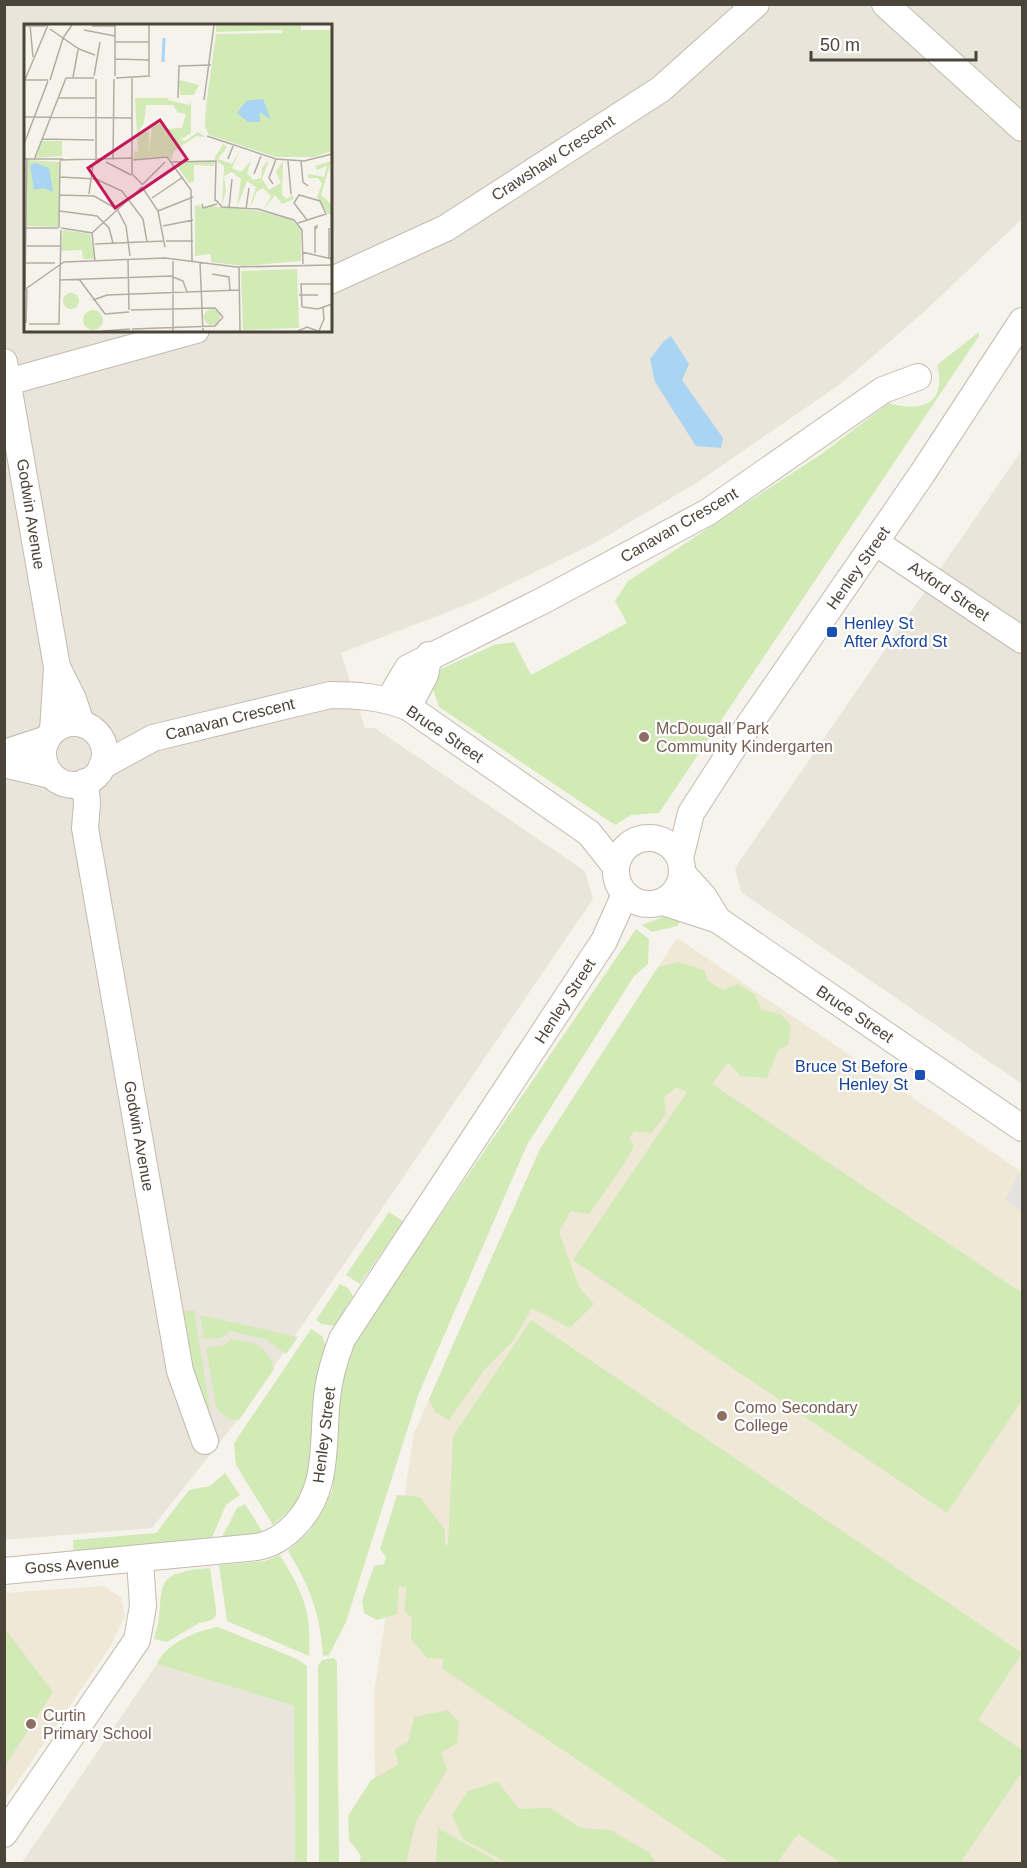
<svg xmlns="http://www.w3.org/2000/svg" width="1027" height="1868" font-family="Helvetica,sans-serif">
<rect width="100%" height="100%" fill="#f6f3ec"/>
<g fill="#eae5da" fill-rule="evenodd">
<path d="M 5,5 L 1022,5 L 1022,219 L 925,311 L 843,382 L 701,480 L 595,543 L 471,603 L 341,653 L 365,728 L 375,728 L 585,871 L 593,899 L 239,1418 L 152,1528 L 5,1540 ZM 26,26 L 330,26 L 330,330 L 26,330 Z"/>
<polygon points="1022,450 1022,1084 741,892 735,868"/>
<polygon points="157,1664 294,1706 295,1863 21,1864"/>
</g>
<g fill="#efe8d6">
<polygon points="677,938 1022,1172 1022,1863 376,1864 374,1693 414,1433 540,1149"/>
<polygon points="104,1586 121,1598 125,1616 110,1647 5,1800 5,1593"/>
</g>
<g fill="#d2eab5">
<path d="M 979,332 L 979,336 L 659,813 L 631,815 L 615,825 L 439,707 L 433,689 L 441,669 L 494,645 L 514,642 L 531,675 L 627,623 L 615,601 L 628,581 L 820,455 L 889,403 C 923,413 947,403 937,365 Z"/>
<polygon points="668,915 682,920 677,926 652,932 642,925"/>
<path d="M 636,929 L 649,939 L 648,964 L 634,976 L 527,1145 L 419,1393 L 346,1622 L 329,1655 L 323,1656 C 320,1613 310,1587 288,1551 L 310,1531 L 332,1491 L 341,1393 L 344,1370 L 354,1342 Z"/>
<polygon points="679,962 704,970 708,981 723,990 738,984 754,994 762,1010 780,1014 791,1025 788,1045 778,1050 767,1078 740,1076 728,1062 712,1084 1022,1293 1022,1400 947,1513 573,1260 687,1092 677,1087 664,1097 666,1114 651,1133 634,1131 629,1138 634,1146 624,1164 589,1214 571,1211 559,1232 579,1287 594,1304 570,1328 532,1308 513,1341 485,1369 449,1420 435,1412 429,1399 540,1149 658,967"/>
<polygon points="389,1212 403,1221 360,1284 346,1275"/>
<polygon points="340,1284 348,1288 353,1296 335,1326 322,1324 316,1320"/>
<polygon points="194,1310 210,1410 199,1395 177,1312"/>
<polygon points="200,1315 298,1337 286,1354 265,1339 231,1331 221,1338 204,1339"/>
<polygon points="531,1320 1022,1653 978,1720 1022,1750 1022,1772 960,1863 841,1863 798,1834 777,1863 730,1863 443,1669 443,1659 427,1658 411,1639 412,1618 404,1611 407,1588 399,1586 397,1614 377,1620 364,1613 362,1601 374,1566 384,1564 386,1557 380,1549 397,1495 420,1497 445,1530 445,1544 448,1546 453,1436"/>
<path d="M 311,1329 L 322,1336 L 326,1348 C 320,1390 319,1447 305,1486 C 300,1502 285,1514 273,1525 L 236,1465 L 234,1443 Z"/>
<path d="M 231,1339 C 255,1343 266,1343 274,1369 L 239,1420 L 229,1420 L 216,1407 L 206,1348 L 224,1345 Z"/>
<polygon points="225,1473 240,1495 226,1505 210,1542 74,1556 73,1540 156,1533 189,1490 210,1486"/>
<polygon points="245,1504 262,1531 250,1537 221,1539 237,1508"/>
<path d="M 280,1555 C 303,1593 312,1611 309,1656 L 227,1621 L 219,1565 L 265,1561 Z"/>
<path d="M 210,1568 L 216,1609 L 216,1615 L 212,1620 L 199,1623 L 167,1642 L 154,1639 C 170,1592 142,1573 210,1568 Z"/>
<path d="M 218,1627 L 297,1659 L 307,1666 L 307,1863 L 295,1863 L 294,1706 L 157,1664 C 166,1643 196,1631 218,1627 Z"/>
<polygon points="5,1629 53,1692 5,1766"/>
<polygon points="334,1658 337,1663 339,1863 319,1863 318,1666 322,1660"/>
<polygon points="448,1710 459,1723 457,1743 441,1753 447,1770 416,1822 406,1863 359,1863 361,1856 349,1840 348,1816 371,1780 398,1765 395,1749 408,1742 414,1717"/>
<polygon points="498,1782 519,1809 550,1808 581,1828 610,1830 649,1852 656,1863 507,1863 463,1839 452,1815 468,1791"/>
<polygon points="438,1828 500,1863 436,1863"/>
</g>
<polygon fill="#e5e3e0" points="1019,1173 1022,1176 1022,1212 1005,1200"/>
<polygon fill="#a9d4f2" points="671,336 689,364 682,380 723,438 721,448 696,446 655,382 650,359 664,341"/>
<g fill="none" stroke-linecap="round" stroke-linejoin="round">
<g stroke="#c2bbae" stroke-width="28">
<g id="minor">
<polyline points="885,4 1022,128"/>
<polyline points="330,281 446,228 661,89 756,4"/>
<polyline points="4,362 57,667 53,731"/>
<polyline points="4,383 196,330"/>
<polyline points="875,542 1022,640"/>
<polyline points="57,667 73,699 81,723"/>
<polyline points="389,700 408,668 546,599 708,512 883,390 918,377"/>
<polyline points="408,707 425,675 429,655"/>
<circle cx="74" cy="754" r="31"/>
<polyline points="4,753 47,739"/>
<polyline points="4,764 51,775"/>
<path d="M 102,766 L 153,738 L 330,695 C 358,695 382,697 408,707 L 589,833 L 616,867"/>
<polyline points="85,782 87,803 85,828 180,1371 205,1441"/>
<circle cx="649" cy="871" r="33"/>
<polyline points="680,858 691,813 731,751 922,474 1022,321"/>
<polyline points="683,874 703,896 718,920"/>
<polyline points="663,902 718,920 1022,1128"/>
<path d="M 4,1571 L 257,1547 C 273,1544 285,1536 296,1524 C 330,1488 322,1443 327,1397 C 329,1377 335,1358 342,1339 L 604,941 L 625,894"/>
<polyline points="4,1834 137,1640 143,1606 140,1560"/>
</g>
</g>
<use href="#minor" stroke="#fff" stroke-width="26"/>
</g>
<g fill="#1a4fb4" stroke="#fff" stroke-width="2">
<rect x="826" y="626" width="12" height="12" rx="3"/>
<rect x="914" y="1069" width="12" height="12" rx="3"/>
</g>
<g fill="#8d6e63" stroke="#fff" stroke-width="2">
<circle cx="644" cy="737" r="6"/>
<circle cx="722" cy="1416" r="6"/>
<circle cx="31" cy="1724" r="6"/>
</g>
<g text-anchor="middle" dominant-baseline="central" stroke-width="4.5" stroke-linejoin="round" paint-order="stroke">
<g font-size="16" fill="#4b4439" stroke="#fff">
<text transform="translate(553 158) rotate(-33)">Crawshaw Crescent</text>
<text transform="translate(31 514) rotate(81)">Godwin Avenue</text>
<text transform="translate(679 525) rotate(-30)">Canavan Crescent</text>
<text transform="translate(858 568) rotate(-55)">Henley Street</text>
<text transform="translate(949 591) rotate(34)">Axford Street</text>
<text transform="translate(230 719) rotate(-14)">Canavan Crescent</text>
<text transform="translate(445 734) rotate(34)">Bruce Street</text>
<text transform="translate(565 1001) rotate(-57)">Henley Street</text>
<text transform="translate(855 1014) rotate(34)">Bruce Street</text>
<text transform="translate(139 1136) rotate(80)">Godwin Avenue</text>
<text transform="translate(324 1435) rotate(-83)">Henley Street</text>
<text transform="translate(72 1565) rotate(-4)">Goss Avenue</text>
</g>
<g font-size="16" fill="#164399" stroke="#fff" text-anchor="start">
<text x="844" y="623">Henley St<tspan x="844" dy="18">After Axford St</tspan></text>
<text x="908" y="1066" text-anchor="end">Bruce St Before<tspan x="908" dy="18">Henley St</tspan></text>
</g>
<g font-size="16" fill="#785e54" stroke="#fff" text-anchor="start">
<text x="656" y="728">McDougall Park<tspan x="656" dy="18">Community Kindergarten</tspan></text>
<text x="734" y="1407">Como Secondary<tspan x="734" dy="18">College</tspan></text>
<text x="43" y="1715">Curtin<tspan x="43" dy="18">Primary School</tspan></text>
</g>
</g>
<g transform="translate(24 24)">
<rect width="308" height="308" fill="#f6f3ec"/>
<path d="M 192,1 L 277,1 L 277,6 L 307,6 L 307,127 L 290,133 L 252,133 L 185,111 L 181,103 L 182,82 L 192,10 L 258,9 L 258,6 L 192,8 ZM 155,56 L 175,61 L 170,71 L 156,71 ZM 111,74 L 145,74 L 143,76 L 165,81 L 167,78 L 167,109 L 156,116 L 161,117 L 174,108 L 182,113 L 172,112 L 149,128 L 148,136 L 143,132 L 110,135 L 110,127 L 114,128 ZM 122,81 L 149,81 L 154,89 L 162,90 L 158,104 L 141,105 L 141,98 L 128,101 L 125,128 L 125,108 L 114,108 L 120,99 ZM 18,117 L 38,117 L 38,132 L 12,134 ZM 199,120 L 203,123 L 194,135 L 208,140 L 216,126 L 208,144 L 217,148 L 227,137 L 223,149 L 229,156 L 237,154 L 238,144 L 245,135 L 238,155 L 245,166 L 257,159 L 252,148 L 259,137 L 258,171 L 263,175 L 268,170 L 270,175 L 258,180 L 251,171 L 240,185 L 247,172 L 239,164 L 232,168 L 229,178 L 226,183 L 232,163 L 223,157 L 213,183 L 217,155 L 208,148 L 200,152 L 202,166 L 198,182 L 200,142 L 190,135 ZM 4,136 L 35,138 L 35,203 L 3,202 ZM 307,137 L 297,171 L 307,180 L 307,190 L 304,190 L 293,173 L 298,160 L 294,154 L 284,154 L 283,138 L 284,150 L 300,153 L 303,142 L 293,146 L 291,142 ZM 155,138 L 190,138 L 190,142 L 170,141 L 170,157 L 165,159 L 153,142 ZM 176,181 L 178,185 L 186,182 L 235,187 L 267,195 L 277,206 L 277,237 L 219,242 L 187,238 L 187,230 L 171,232 L 171,182 ZM 39,206 L 66,210 L 71,235 L 59,235 L 58,226 L 37,227 ZM 273,245 L 275,304 L 219,306 L 217,247 ZM39 277a8 8 0 1 1 16 0a8 8 0 1 1-16 0ZM180 293a8 8 0 1 1 16 0a8 8 0 1 1-16 0ZM59 296a10 10 0 1 1 20 0a10 10 0 1 1-20 0Z" fill="#d2eab5" fill-rule="evenodd"/>
<path d="M 239,75 L 247,96 L 236,88 L 236,98 L 224,98 L 213,89 L 222,77 ZM 12,139 L 25,144 L 29,168 L 19,164 L 10,166 L 6,141 Z" fill="#a9d4f2"/>
<path fill="none" stroke="#a9d4f2" stroke-width="3" d="M 139,38 L 140,14"/>
<path fill="none" stroke="#b2ada4" stroke-width="1.5" d="M 6,1 L 9,33M 0,2 L 22,2M 68,2 L 91,2M 26,5 L 55,25 L 71,31M 60,6 L 91,12M 91,18 L 125,18M 91,35 L 125,36M 70,52 L 76,18M 91,52 L 91,1M 49,53 L 54,26M 108,53 L 108,135M 42,54 L 70,54M 92,54 L 125,52 L 125,1M 72,55 L 72,137M 2,56 L 24,56M 26,56 L 39,14 L 48,1M 0,58 L 24,1M 35,74 L 71,74M 154,74 L 155,42 L 187,41M 180,76 L 190,1M 0,93 L 108,94M 183,112 L 252,135 L 280,137 L 308,130M 18,115 L 70,116M 0,120 L 24,57M 205,131 L 204,135 L 209,122M 0,135 L 39,135M 10,136 L 42,54M 36,136 L 108,134 L 108,150 L 119,161M 89,136 L 90,55M 109,136 L 143,133 L 167,166 L 168,237M 264,137 L 267,170M 277,137 L 279,158 L 284,162M 82,138 L 107,151M 147,138 L 192,137 L 191,177M 230,150 L 237,132M 36,153 L 72,155 L 98,167 L 119,195 L 123,218M 119,160 L 141,138M 249,160 L 245,154 L 252,135M 118,163 L 134,187 L 141,223M 65,170 L 69,140M 36,171 L 70,172 L 93,185 L 102,202 L 106,232M 128,174 L 159,153M 192,176 L 198,183 L 234,185 L 270,196 L 278,206 L 279,240M 178,180 L 179,184 L 193,180M 205,184 L 208,155M 222,185 L 225,164M 36,187 L 73,192 L 85,204 L 89,219M 134,187 L 169,173M 274,199 L 302,190 L 296,177 L 275,171 L 270,179 L 283,196M 139,202 L 169,196M 0,204 L 34,204M 35,204 L 36,137M 37,204 L 68,209 L 71,237M 68,209 L 118,163M 142,217 L 169,217M 71,220 L 140,217M 3,222 L 36,222M 278,228 L 308,235M 291,229 L 291,203 L 293,202 L 292,205M 305,234 L 305,204M 104,236 L 105,286M 149,237 L 149,307M 0,239 L 31,239M 176,239 L 179,307M 215,243 L 216,307M 188,250 L 205,253 L 206,266M 55,255 L 81,290 L 105,288M 35,256 L 147,252 L 159,257 L 163,268M 1,264 L 3,135M 0,266 L 40,238 L 141,234 L 212,243 L 308,241M 275,271 L 294,271M 69,276 L 83,271 L 216,266M 278,283 L 277,260 L 308,260M 278,283 L 294,285 L 308,280M 107,286 L 191,284 L 199,293M 2,299 L 3,265M 5,300 L 35,300 L 37,206M 108,305 L 191,302 L 199,293M 79,307 L 106,305M 274,307 L 283,303 L 294,307M 295,307 L 300,295 L 299,284"/>
<path fill="#c2185b" fill-opacity="0.15" stroke="#c2185b" stroke-width="3" d="M 136,96 L 163,135 L 91,184 L 64,144 Z"/>
<rect width="308" height="308" fill="none" stroke="#4b4439" stroke-width="3"/>
</g>
<rect width="1027" height="1868" fill="none" stroke="#4b4439" stroke-width="12"/>
<path d="M811 51v9h165v-9" fill="none" stroke="#4b4439" stroke-width="3"/>
<text x="820" y="51" font-size="18" fill="#4b4439" stroke="#ffffff" stroke-width="4.5" paint-order="stroke">50 m</text>
</svg>
